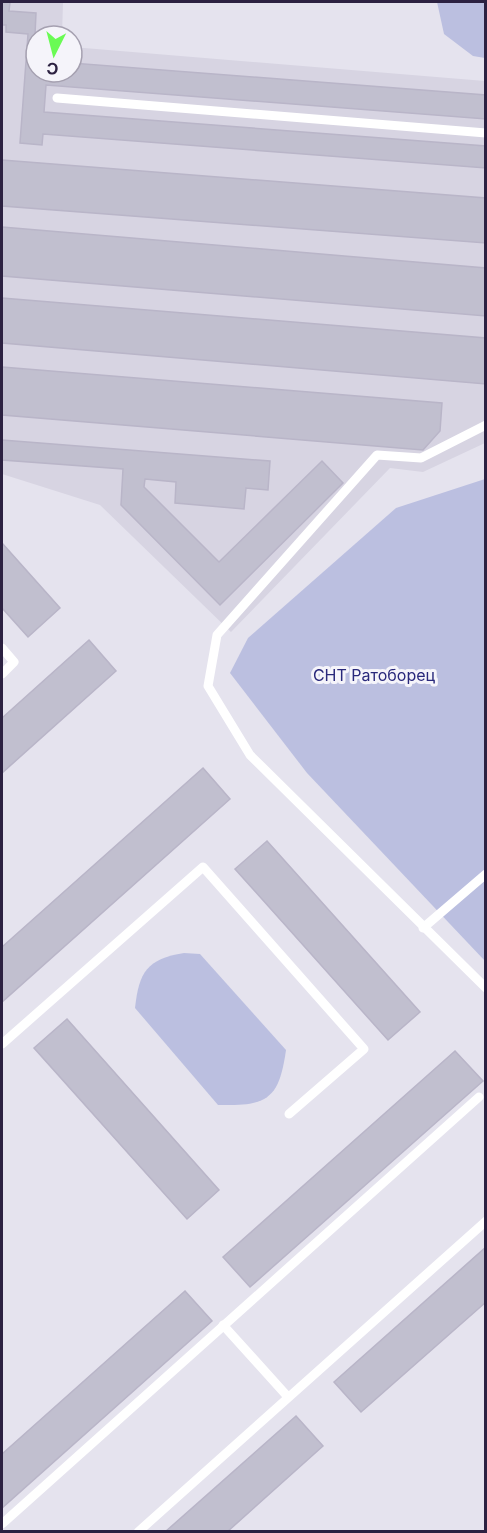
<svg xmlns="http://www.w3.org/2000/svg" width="487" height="1533" font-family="Inter,sans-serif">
<rect width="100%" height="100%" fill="#e5e3ee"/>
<polygon fill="#d7d4e2" points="2,2 63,2 62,36 36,36 36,72 72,72 72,47 485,81 485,443 423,472 390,468 231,632 100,505 2,474"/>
<g fill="#bbbfe0">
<polygon points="437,2 485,2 485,58 473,56 444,34"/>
<polygon points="485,479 485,961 307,773 230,673 248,638 396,508"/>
<path d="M 184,953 L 200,954 L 286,1050 C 279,1099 268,1106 218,1105 L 135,1008 C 139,972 147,959 184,953 Z"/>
</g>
<g fill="#c1bfcf" stroke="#b9b5c8" stroke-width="1.5">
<polygon points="2,2 10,2 9,11 36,13 35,35 52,36 36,36 36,72 72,72 72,63 486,95 486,119 46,85 44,112 486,146 486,168 43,134 42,145 20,143 28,34 6,32 6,25 2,25"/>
<polygon points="2,160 486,198 486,243 2,206"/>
<polygon points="2,227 486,268 486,316 2,276"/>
<polygon points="2,298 486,338 486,384 2,343"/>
<polygon points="2,367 442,403 440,431 423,450 2,415"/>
<polygon points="2,440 270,461 268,490 246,488 244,509 175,503 176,482 145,479 144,487 219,562 322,461 343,483 220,605 121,505 123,469 2,460"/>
<polygon points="2,543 60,608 28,637 2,608"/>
<polygon points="89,640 116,671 2,773 2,718"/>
<polygon points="203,768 230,799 2,1002 2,947"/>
<polygon points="267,841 420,1012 388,1040 235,869"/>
<polygon points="67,1019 219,1190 187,1219 34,1048"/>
<polygon points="455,1051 483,1081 250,1287 223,1257"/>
<polygon points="486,1247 486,1302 361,1412 334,1382"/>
<polygon points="185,1291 212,1321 2,1508 2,1454"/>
<polygon points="296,1416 323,1446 227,1532 165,1532"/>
</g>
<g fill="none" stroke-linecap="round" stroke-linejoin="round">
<g stroke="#fff" stroke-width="9">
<polyline points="57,98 486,133"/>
<polyline points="486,425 421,458 377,455 217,635 208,686 250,755 486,988"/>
<polyline points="2,648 14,662 2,674"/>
<polyline points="423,928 486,874"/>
<polyline points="2,1044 203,867 364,1049 289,1114"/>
<polyline points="223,1325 288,1397"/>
<polyline points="2,1524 479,1097"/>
<polyline points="138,1532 486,1221"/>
</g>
</g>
<g text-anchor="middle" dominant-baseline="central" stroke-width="6" stroke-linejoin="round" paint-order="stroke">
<g font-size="16" fill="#29287b" stroke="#f5f4fa">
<text x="374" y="675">СНТ Ратоборец</text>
</g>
</g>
<rect width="487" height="1533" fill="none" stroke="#2c2141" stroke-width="6"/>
<g transform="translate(54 54) rotate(186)"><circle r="28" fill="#f5f4fa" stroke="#a5a0b0" stroke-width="1.5"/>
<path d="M0-4.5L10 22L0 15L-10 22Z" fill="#6afb54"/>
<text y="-9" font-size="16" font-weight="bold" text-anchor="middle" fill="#2c2141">С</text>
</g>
</svg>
